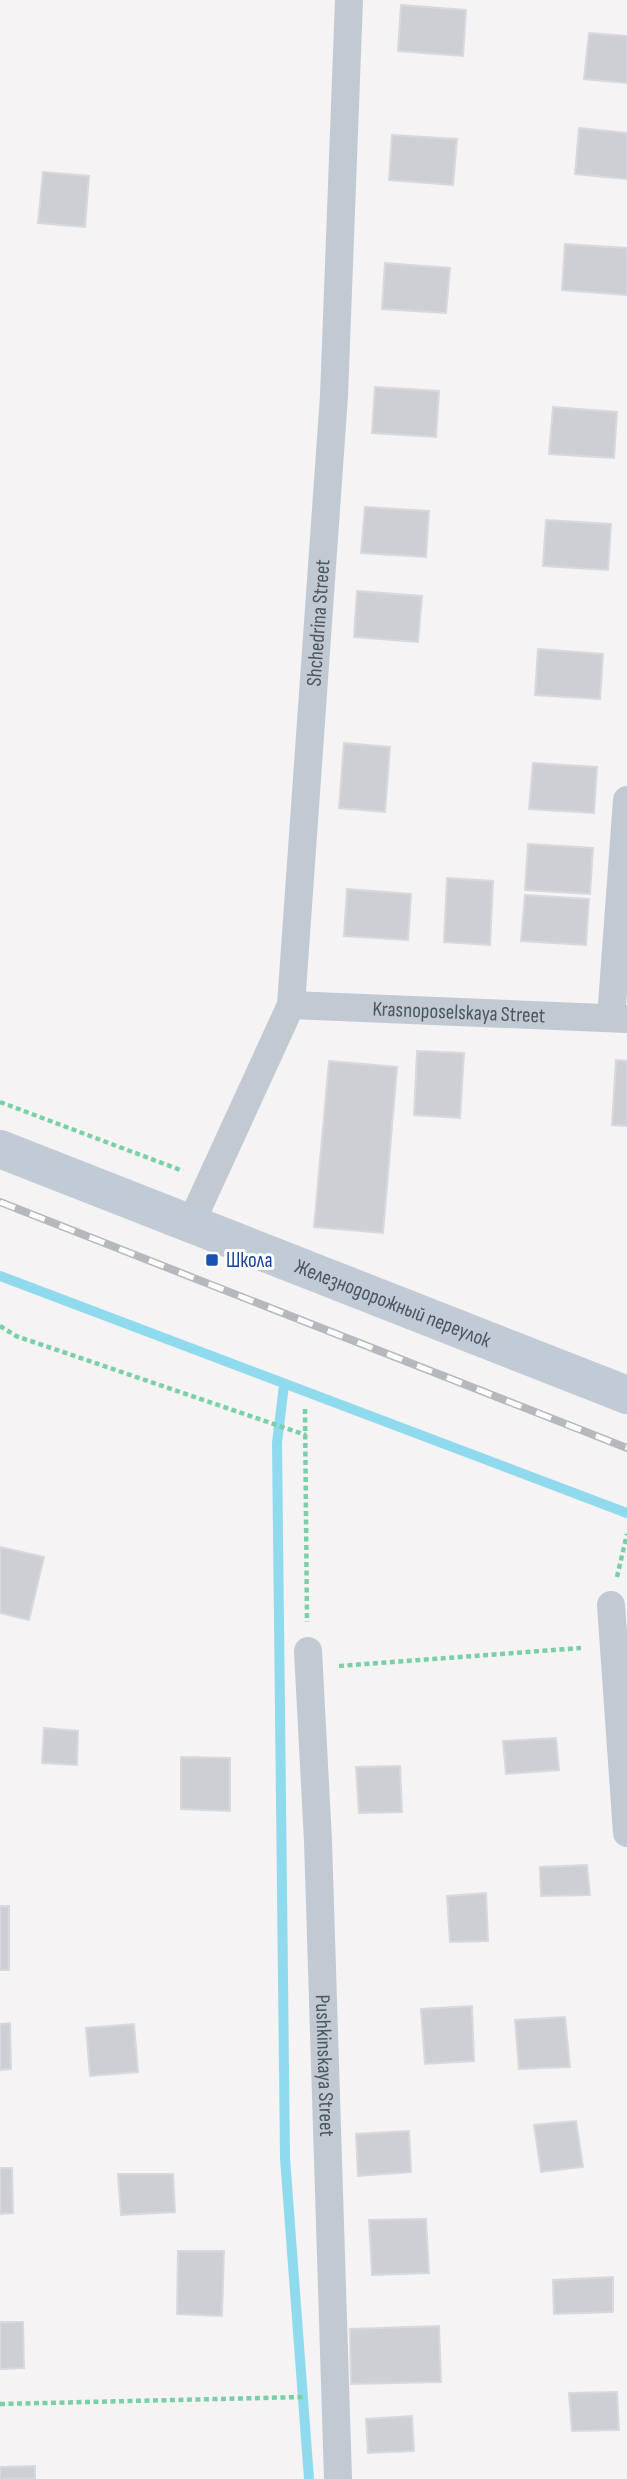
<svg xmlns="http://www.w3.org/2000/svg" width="627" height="2479" font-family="'Sofia Sans Condensed',sans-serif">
<rect width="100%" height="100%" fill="#f5f3f3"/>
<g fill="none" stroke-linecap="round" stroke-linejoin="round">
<g stroke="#90daee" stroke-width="10">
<polyline points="0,1276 627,1513"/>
<polyline points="284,1385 277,1443 285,2158 309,2479"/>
</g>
</g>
<g fill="#cdcfd5" stroke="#d7d9de" stroke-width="2">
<polygon points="401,5 466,10 463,56 398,51"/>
<polygon points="589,33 627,36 627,83 584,79"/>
<polygon points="579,128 627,133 627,179 575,174"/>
<polygon points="392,135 457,139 453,185 389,180"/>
<polygon points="43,172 89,176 85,227 38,223"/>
<polygon points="565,244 627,248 627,295 562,290"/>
<polygon points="385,263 450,268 446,313 382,309"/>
<polygon points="375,387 439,391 436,437 372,433"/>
<polygon points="553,407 617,412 614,458 549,454"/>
<polygon points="365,507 429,511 426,557 361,553"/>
<polygon points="546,520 611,524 608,570 543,566"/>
<polygon points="357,591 422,596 418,642 354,637"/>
<polygon points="538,649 603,654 600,699 535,695"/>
<polygon points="344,743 390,747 385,812 339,808"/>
<polygon points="533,763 597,767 594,813 529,809"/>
<polygon points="528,844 593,848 590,894 525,890"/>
<polygon points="447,878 493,881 490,945 444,942"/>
<polygon points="347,889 411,894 408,940 344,936"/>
<polygon points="525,895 589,899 586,945 521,941"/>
<polygon points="417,1051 464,1053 460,1118 414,1115"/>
<polygon points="616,1060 627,1061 627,1126 612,1125"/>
<polygon points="329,1061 397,1067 383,1233 314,1227"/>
<polygon points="0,1547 44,1557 29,1620 0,1613"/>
<polygon points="44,1728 78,1731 77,1765 42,1763"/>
<polygon points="556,1738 559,1770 506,1774 503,1741"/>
<polygon points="181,1757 230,1758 230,1811 181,1809"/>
<polygon points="400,1766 402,1812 359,1813 356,1767"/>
<polygon points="587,1865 590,1895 541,1896 540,1867"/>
<polygon points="486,1893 488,1941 450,1942 447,1896"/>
<rect x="0" y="1906" width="9" height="64"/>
<polygon points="472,2006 474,2061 425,2064 421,2009"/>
<polygon points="565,2017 570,2067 519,2069 515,2020"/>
<polygon points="10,2023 11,2069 0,2070 0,2024"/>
<polygon points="134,2024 138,2072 90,2076 86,2028"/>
<polygon points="576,2121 583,2167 541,2172 534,2125"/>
<polygon points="409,2131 411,2172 358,2176 356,2134"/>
<polygon points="0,2168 12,2168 13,2213 0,2214"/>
<polygon points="118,2174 173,2174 175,2212 121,2215"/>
<polygon points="426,2219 429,2273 372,2275 369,2220"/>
<polygon points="178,2251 224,2251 222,2316 177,2314"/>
<polygon points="613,2277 613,2312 554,2314 553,2280"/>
<polygon points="0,2322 23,2322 24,2368 0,2369"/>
<polygon points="439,2326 441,2382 351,2384 350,2329"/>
<polygon points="617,2392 619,2430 572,2431 569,2393"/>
<polygon points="412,2416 414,2451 368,2453 366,2419"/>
<polygon points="35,2466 35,2479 0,2479 0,2467"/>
</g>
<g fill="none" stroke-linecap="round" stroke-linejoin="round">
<g stroke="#7ad0a6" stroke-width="4.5" stroke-dasharray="5 3.5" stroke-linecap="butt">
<polyline points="0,1102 183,1171"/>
<polyline points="0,1326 16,1336 306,1435"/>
<polyline points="305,1409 307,1622"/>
<polyline points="617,1577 627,1534"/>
<polyline points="339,1666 581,1648"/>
<polyline points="0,2404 304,2397"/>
</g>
<g stroke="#c1cad2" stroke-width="28">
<path id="s1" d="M 291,1005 L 627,1019"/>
<polyline points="611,1018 627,800"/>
<path id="s2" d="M 191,1223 L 291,1005 L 334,396 L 349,0"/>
<polyline points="611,1605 627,1833"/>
<path id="s3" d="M 308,1651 L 318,1841 L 338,2479"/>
</g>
<path stroke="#c1cbd6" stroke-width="38" id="s4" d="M 0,1149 L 627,1395"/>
<g stroke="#b5b8bd" stroke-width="8">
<polyline id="rail" points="0,1202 627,1448"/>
</g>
<use href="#rail" stroke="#fff" stroke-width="5" stroke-dasharray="16" stroke-linecap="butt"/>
</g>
<rect fill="#1a4fb4" stroke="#fff" stroke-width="2.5" x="205" y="1253" width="14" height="14" rx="3.5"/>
<g text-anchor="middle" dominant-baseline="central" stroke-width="6" stroke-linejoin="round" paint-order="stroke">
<g font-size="21" fill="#4a5661" stroke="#fff">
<text stroke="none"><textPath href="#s2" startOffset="623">Shchedrina Street</textPath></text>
<text stroke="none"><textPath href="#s1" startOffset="168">Krasnoposelskaya Street</textPath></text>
<text stroke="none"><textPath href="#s4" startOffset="422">Железнодорожный переулок</textPath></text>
<text stroke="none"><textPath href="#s3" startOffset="415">Pushkinskaya Street</textPath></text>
</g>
<g font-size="21" fill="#164399" stroke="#fff" text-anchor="start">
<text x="226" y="1260">Школа</text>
</g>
</g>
</svg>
